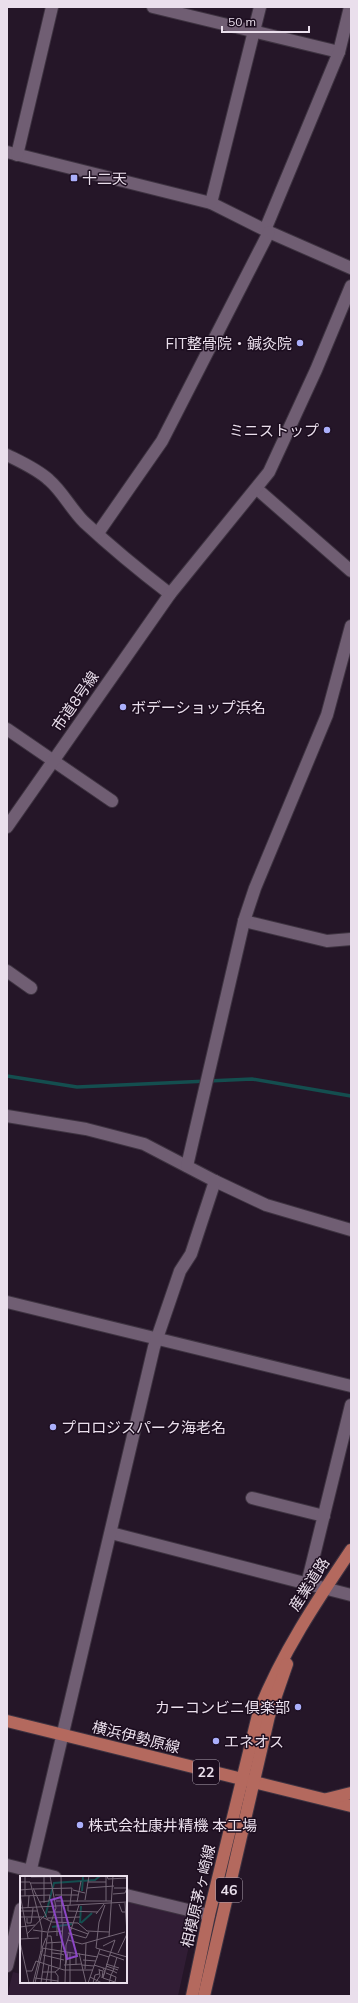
<svg xmlns="http://www.w3.org/2000/svg" width="358" height="2003" font-family="Mulish,'Noto Sans JP',sans-serif">
<rect width="100%" height="100%" fill="#251628"/>
<polygon fill="#311d35" points="126,1901 195,1918 178,1996 7,1996 13,1972 21,1974 21,1982 126,1982"/>
<g fill="none" stroke-linecap="round" stroke-linejoin="round">
<polyline stroke="#144e4f" stroke-width="3.5" points="7,1076 77,1087 252,1079 351,1096"/>
<g stroke="#3e3341" stroke-width="14">
<g id="minor">
<polyline points="153,7 339,52"/>
<polyline points="7,152 211,203 269,232 351,268"/>
<polyline points="17,155 52,7"/>
<polyline points="211,203 260,7"/>
<polyline points="265,230 339,52 350,7"/>
<path d="M 7,455 C 21,462 37,469 49,480 C 62,491 71,509 84,522 C 111,547 140,571 170,594"/>
<polyline points="257,489 351,571"/>
<polyline points="98,533 162,441 269,232"/>
<polyline points="7,729 112,801"/>
<polyline points="7,827 170,594 269,472 316,370 351,286"/>
<polyline points="244,921 327,941 351,939"/>
<polyline points="7,971 31,988"/>
<polyline points="7,1116 86,1129 144,1144 215,1181 266,1205 351,1230"/>
<polyline points="187,1166 244,921 255,888 327,715 351,626"/>
<polyline points="7,1302 351,1386"/>
<polyline points="252,1498 324,1516"/>
<polyline points="111,1533 351,1595"/>
<polyline points="307,1584 351,1405"/>
<polyline points="7,1865 55,1877"/>
<polyline points="29,1877 154,1347 180,1271 191,1254 215,1181"/>
<polyline points="126,1895 209,1915"/>
<polyline points="7,1966 21,1909"/>
</g>
</g>
<g stroke="#3e3341" stroke-width="14">
<g id="major">
<polyline points="7,1721 351,1806"/>
<polyline points="327,1799 351,1793"/>
<path d="M 192,1996 L 209,1915 L 259,1711 C 282,1653 316,1602 351,1550"/>
<polyline points="204,1996 269,1716 287,1664"/>
</g>
</g>
<use href="#minor" stroke="#705e73" stroke-width="12"/>
<use href="#major" stroke="#b4695e" stroke-width="12"/>
</g>
<g fill="#abaffb" stroke="#1c0d1f" stroke-width="1.5">
<rect x="70" y="174" width="8" height="8" rx="2"/>
<circle cx="300" cy="343" r="4"/>
<circle cx="327" cy="430" r="4"/>
<circle cx="123" cy="707" r="4"/>
<circle cx="53" cy="1427" r="4"/>
<circle cx="298" cy="1707" r="4"/>
<circle cx="216" cy="1741" r="4"/>
<circle cx="80" cy="1825" r="4"/>
</g>
<g text-anchor="middle" dominant-baseline="central" stroke-width="3" stroke-linejoin="round" paint-order="stroke">
<g fill="#1c0d1f" stroke="#aca0ae" stroke-width="1">
<rect x="193" y="1760" width="26" height="24" rx="3"/>
<rect x="216" y="1878" width="26" height="24" rx="3"/>
</g>
<g font-size="14" font-weight="bold" fill="#eadfec">
<text x="206" y="1772">22</text>
<text x="229" y="1890">46</text>
</g>
<g font-size="15" fill="#eadfec" stroke="#1c0d1f" text-anchor="start">
<text x="82" y="178">十二天</text>
<text x="292" y="343" text-anchor="end">FIT整骨院・鍼灸院</text>
<text x="319" y="430" text-anchor="end">ミニストップ</text>
<text x="131" y="707">ボデーショップ浜名</text>
<text x="61" y="1427">プロロジスパーク海老名</text>
<text x="290" y="1707" text-anchor="end">カーコンビニ倶楽部</text>
<text x="224" y="1741">エネオス</text>
<text x="88" y="1825">株式会社康井精機 本工場</text>
</g>
<g font-size="15" fill="#eadfec" stroke="#1c0d1f">
<text transform="translate(75 701) rotate(-55)">市道8号線</text>
<text transform="translate(309 1584) rotate(-57)">産業道路</text>
<text transform="translate(136 1737) rotate(14)">横浜伊勢原線</text>
<text transform="translate(198 1896) rotate(-77)">相模原茅ヶ崎線</text>
</g>
</g>
<g transform="translate(20 1876)">
<rect width="107" height="107" fill="#251628"/>
<path fill="none" stroke="#144e4f" stroke-width="2" d="M 62,15 L 63,1M 25,41 L 34,7 L 75,4 L 80,0M 60,47 L 61,30M 61,47 L 72,37M 32,51 L 52,48"/>
<path fill="none" stroke="#746676" stroke-width="1" d="M 5,0 L 5,20M 41,0 L 42,47M 86,0 L 86,25M 87,0 L 88,3 L 107,2M 11,1 L 77,0M 24,1 L 24,27M 0,6 L 10,6 L 11,9 L 22,53 L 21,76M 68,6 L 86,6M 11,7 L 31,7M 13,12 L 28,44M 67,12 L 94,10M 94,12 L 107,12M 14,13 L 52,12 L 50,29M 0,14 L 12,13M 53,14 L 65,17M 0,18 L 8,62M 93,18 L 105,17 L 107,12M 35,19 L 58,19M 1,20 L 30,19 L 29,25 L 20,26M 65,24 L 69,0M 36,25 L 92,25M 57,26 L 61,5M 105,27 L 107,58M 99,28 L 102,36 L 106,36M 48,29 L 48,35 L 78,36M 85,29 L 79,46 L 76,72 L 107,81M 0,32 L 107,26M 8,32 L 9,20M 0,35 L 17,35M 28,36 L 42,36M 76,38 L 84,28M 0,41 L 22,41 L 32,46 L 58,47 L 67,55 L 89,56M 7,42 L 7,47 L 11,47 L 13,32M 28,42 L 60,41M 37,47 L 37,60M 43,47 L 41,78 L 44,79M 0,51 L 15,49M 49,51 L 68,58M 13,54 L 27,56M 28,56 L 43,55M 48,57 L 66,62 L 69,56M 7,58 L 24,40M 28,60 L 31,60 L 32,67 L 31,107M 89,61 L 93,0M 26,62 L 22,72 L 78,81M 0,63 L 19,62M 48,64 L 62,68 L 105,56M 0,66 L 9,107M 27,67 L 42,66M 83,70 L 95,64M 50,76 L 50,107M 56,76 L 56,89M 32,77 L 41,78 L 40,92M 59,77 L 66,107M 98,77 L 107,58M 79,78 L 89,81 L 95,64M 23,79 L 44,84M 90,79 L 104,84M 89,81 L 83,102 L 95,106M 63,84 L 76,85M 46,88 L 48,76M 86,88 L 99,92M 44,89 L 62,88M 62,89 L 74,90M 74,89 L 93,95M 86,90 L 98,94M 65,93 L 66,67M 79,94 L 83,95 L 82,102 L 85,96 L 83,92M 6,95 L 12,95 L 16,85 L 44,94 L 73,94M 93,95 L 97,81M 22,96 L 35,96M 86,97 L 91,99 L 93,95 L 97,97M 70,101 L 82,107M 15,102 L 38,105M 13,107 L 21,75M 15,107 L 23,72M 21,107 L 28,55 L 36,32 L 30,0M 26,107 L 29,89M 38,107 L 38,100 L 35,96 L 40,92M 45,107 L 46,69 L 59,29M 68,107 L 80,73M 73,107 L 75,99 L 79,98M 75,107 L 80,100 L 79,93M 89,107 L 91,99 L 96,101 L 95,106"/>
<path fill="#8c47c6" fill-opacity="0.15" stroke="#8c47c6" stroke-width="2" d="M 41,21 L 57,80 L 47,83 L 31,24 Z"/>
<rect width="107" height="107" fill="none" stroke="#eadfec" stroke-width="2"/>
</g>
<rect width="358" height="2003" fill="none" stroke="#eadfec" stroke-width="16"/>
<path d="M222 26v6h87v-6" fill="none" stroke="#eadfec" stroke-width="2"/>
<text x="228" y="26" font-size="12" fill="#eadfec" stroke="#1c0d1f" stroke-width="3" paint-order="stroke">50 m</text>
</svg>
